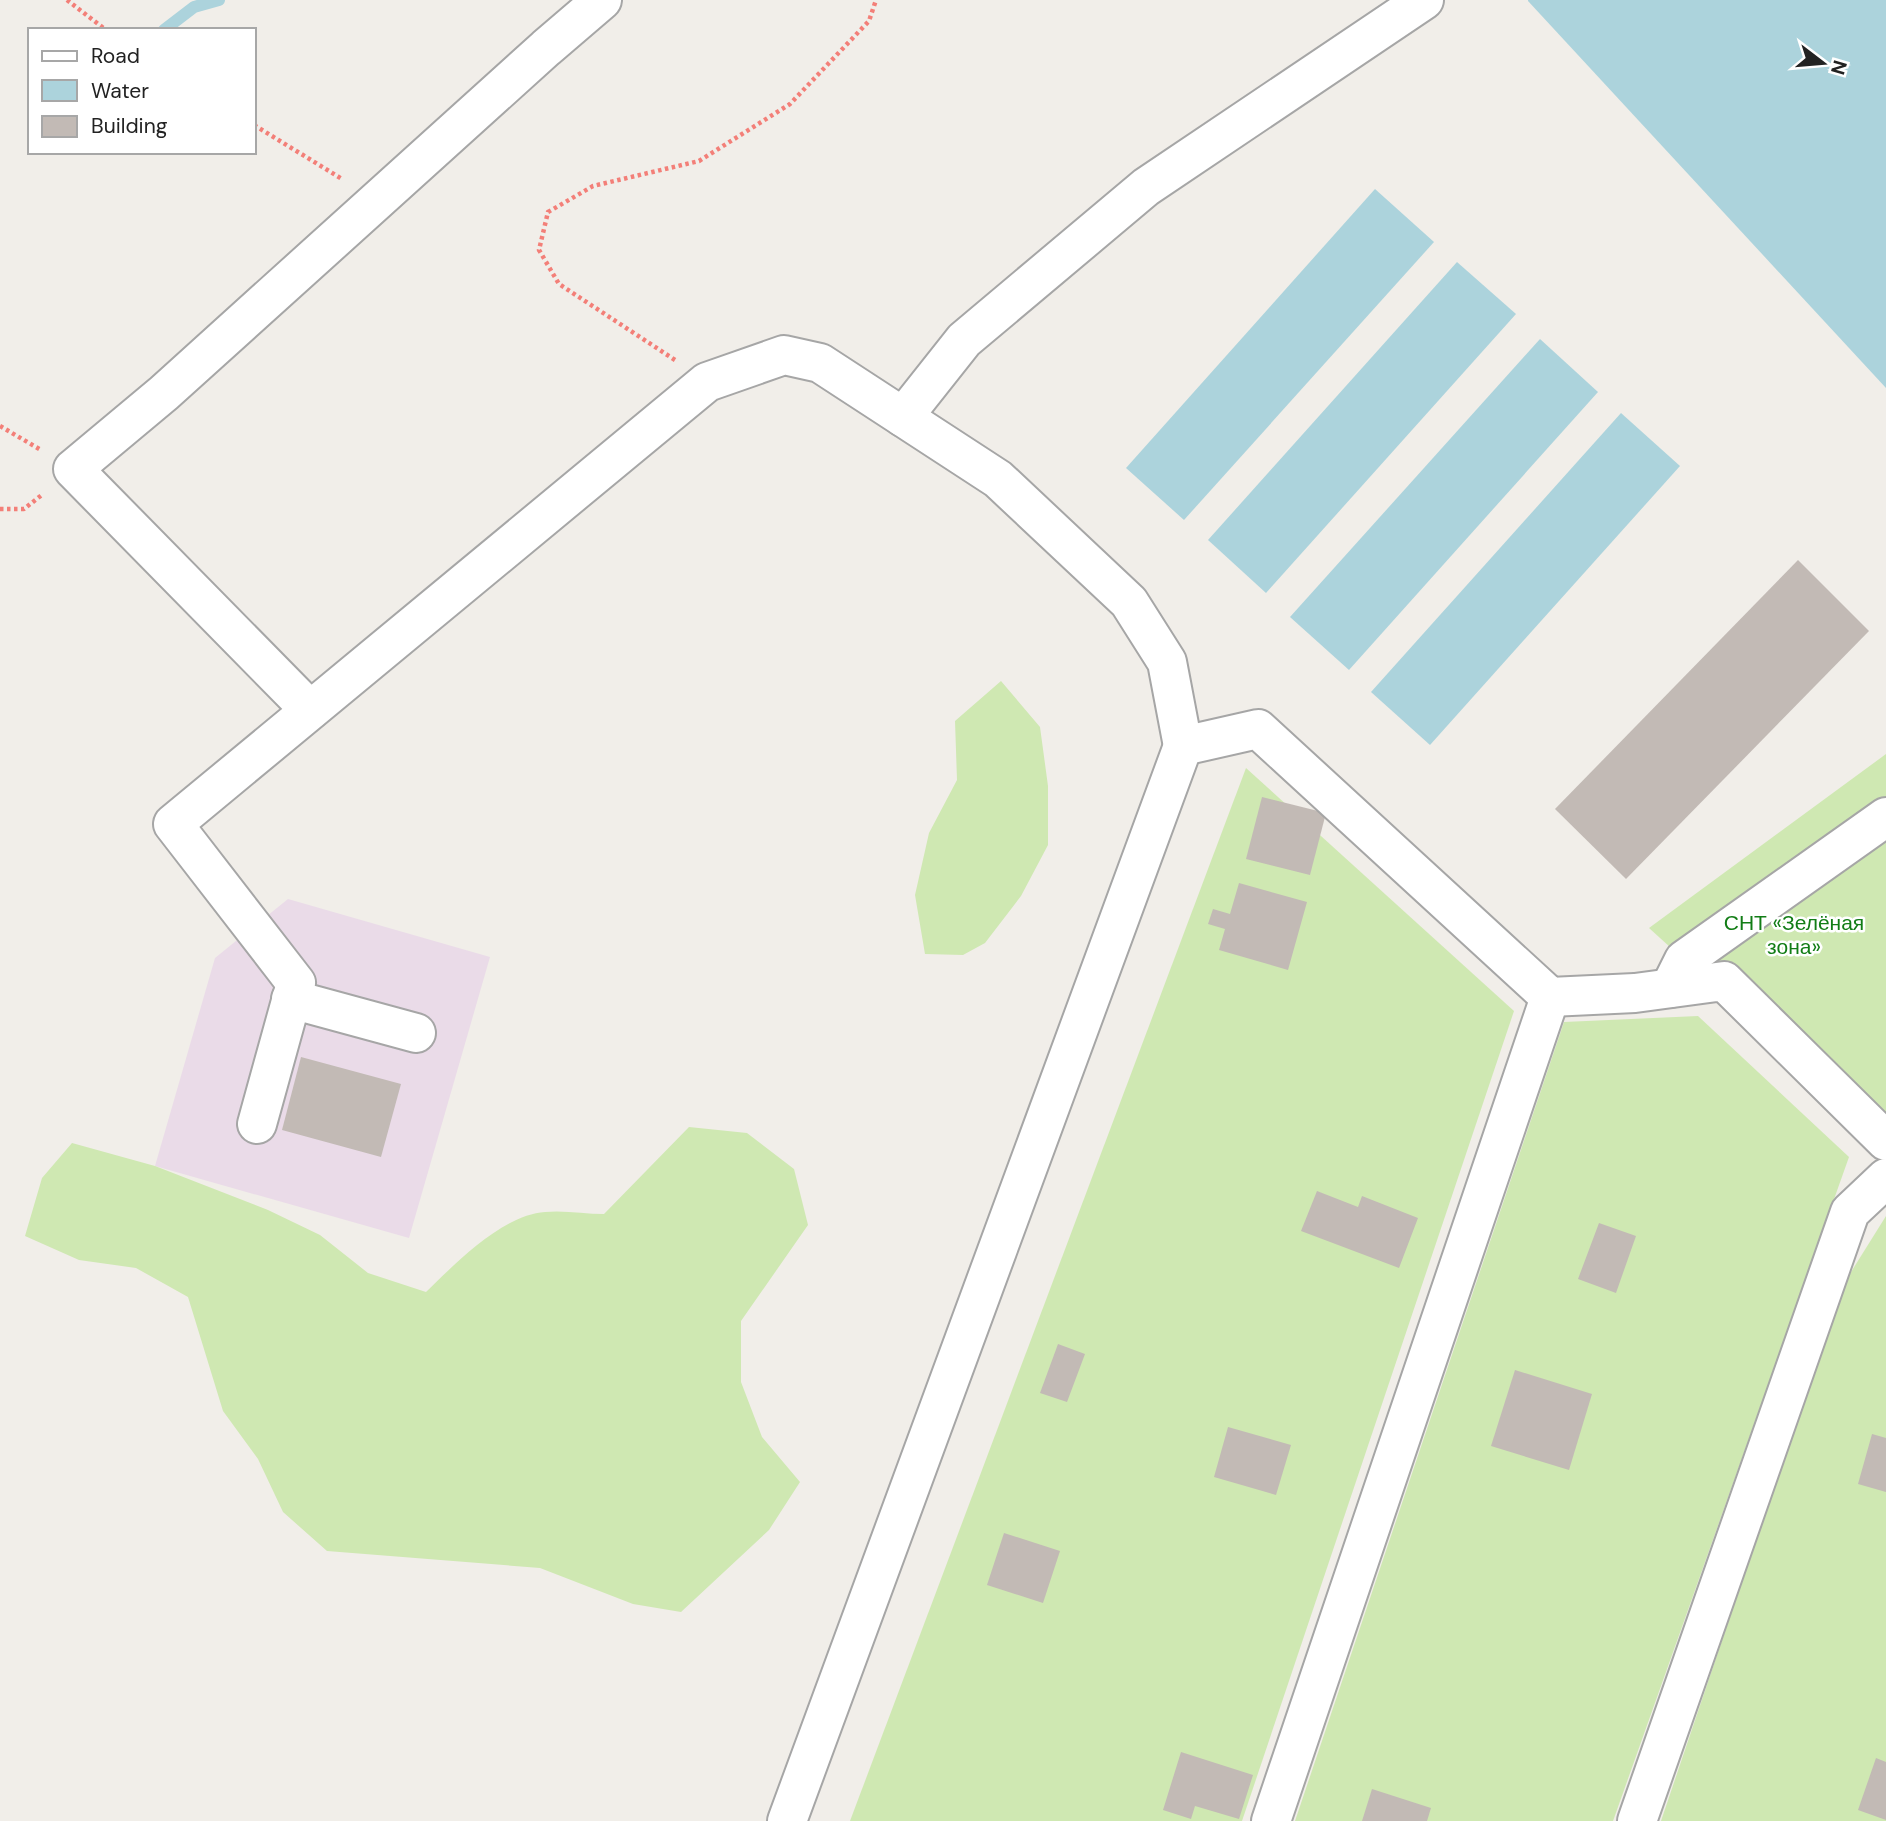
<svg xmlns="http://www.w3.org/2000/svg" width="1886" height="1821" font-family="'DM Sans',sans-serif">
<rect width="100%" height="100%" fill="#f1eee9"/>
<polygon fill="#eadbe8" points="288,899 490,957 409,1238 155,1166 215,958"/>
<g fill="#cfe8b2">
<polygon points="1001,681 1040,727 1048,786 1048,845 1021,896 985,943 963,955 925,954 915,895 929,833 957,780 955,721"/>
<polygon points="1886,754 1886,1143 1649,928"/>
<polygon points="1246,768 1514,1011 1242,1821 850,1821"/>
<polygon points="1698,1016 1849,1157 1613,1821 1295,1821 1564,1022"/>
<path d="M 689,1127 L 747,1133 L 794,1169 L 808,1225 L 741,1321 L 741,1382 L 762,1437 L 800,1482 L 769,1530 L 681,1612 L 633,1604 L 540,1568 L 327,1551 L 283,1512 L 258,1459 L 223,1411 L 188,1297 L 136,1268 L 79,1260 L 25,1236 L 42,1178 L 72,1143 L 155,1166 L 268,1210 L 320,1235 L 368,1273 L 426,1292 C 455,1264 502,1215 545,1212 C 564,1210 585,1214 604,1214 Z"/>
<polygon points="1886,1216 1886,1821 1661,1821 1841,1288"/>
</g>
<g fill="#acd3dc">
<polygon points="1528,0 1886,0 1886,388 1528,1"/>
<polygon points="1375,189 1434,242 1184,520 1126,468"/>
<polygon points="1457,262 1516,314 1266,593 1208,540"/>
<polygon points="1540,339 1598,392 1349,670 1290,617"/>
<polygon points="1621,413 1680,466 1430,745 1371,692"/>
</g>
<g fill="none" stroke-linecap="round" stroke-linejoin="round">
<polyline stroke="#acd3dc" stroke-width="12" points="164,30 194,7 219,0"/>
</g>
<g fill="#c2bab5">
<polygon points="1798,560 1869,631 1626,879 1555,809"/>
<polygon points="1262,797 1326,813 1310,875 1246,859"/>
<polygon points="1239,883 1307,902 1288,970 1219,950 1225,929 1208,924 1213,909 1230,914"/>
<polygon points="301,1057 401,1084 381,1157 282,1130"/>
<polygon points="1317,1191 1358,1207 1362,1196 1418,1218 1399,1268 1301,1231"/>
<polygon points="1599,1223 1636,1236 1616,1293 1578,1279"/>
<polygon points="1058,1344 1085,1354 1067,1402 1040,1393"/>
<polygon points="1515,1370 1592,1394 1569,1470 1491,1446"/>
<polygon points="1228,1427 1291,1445 1276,1495 1214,1477"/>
<polygon points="1872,1434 1886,1438 1886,1492 1858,1484"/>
<polygon points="1004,1533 1060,1551 1043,1603 987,1585"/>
<polygon points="1181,1752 1253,1775 1239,1819 1195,1806 1191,1819 1163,1810"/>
<polygon points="1876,1758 1886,1762 1886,1820 1858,1810"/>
<polygon points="1372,1789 1431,1808 1427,1821 1362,1821"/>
</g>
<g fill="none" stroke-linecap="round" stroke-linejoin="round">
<g stroke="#a6a6a6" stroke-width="42">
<g id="minor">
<polyline points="903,417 964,340 1146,187 1424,0"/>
<polyline points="310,710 73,469 164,393 546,48 602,0"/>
<polyline points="1670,988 1684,960 1886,817"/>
<polyline points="291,999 416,1033"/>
<polyline points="257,1124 296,983 173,824 707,382 784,355 820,363 998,479 1129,602 1167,662 1183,746"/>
<polyline points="787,1821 1183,746 1258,729 1550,997 1635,993 1724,981 1886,1141"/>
<polyline points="1271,1821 1550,997"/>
<polyline points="1637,1821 1850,1212 1886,1178"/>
</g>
</g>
<g stroke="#f37f78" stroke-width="4.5" stroke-dasharray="3.5 3.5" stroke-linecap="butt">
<polyline points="67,0 106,30"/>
<polyline points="254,125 342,179"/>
<polyline points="675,360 559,284 539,250 548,212 593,186 699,161 790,104 869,21 876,0"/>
<polyline points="0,426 41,450"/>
<polyline points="0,509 24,509 43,494"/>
</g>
<use href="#minor" stroke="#fff" stroke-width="38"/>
</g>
<g text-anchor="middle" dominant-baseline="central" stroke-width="5" stroke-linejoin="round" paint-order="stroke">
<g font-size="21" fill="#127d16" stroke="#fff">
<text x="1794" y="923">СНТ «Зелёная<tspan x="1794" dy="24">зона»</tspan></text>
</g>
</g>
<rect x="28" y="28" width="228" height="126" fill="#ffffff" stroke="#a7a7a7" stroke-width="2"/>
<rect x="42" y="51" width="35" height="10" fill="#ffffff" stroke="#a7a7a7" stroke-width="2"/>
<text x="91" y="63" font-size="21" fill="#222222">Road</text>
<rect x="42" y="80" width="35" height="21" fill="#acd3dc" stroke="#a7a7a7" stroke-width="2"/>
<text x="91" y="98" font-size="21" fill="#222222">Water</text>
<rect x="42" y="116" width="35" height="21" fill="#c2bab5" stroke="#a7a7a7" stroke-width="2"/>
<text x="91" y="133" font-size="21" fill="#222222">Building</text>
<g transform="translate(1823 63) rotate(106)" stroke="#ffffff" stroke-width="5" paint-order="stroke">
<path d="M0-5L12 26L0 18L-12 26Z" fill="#222222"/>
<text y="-10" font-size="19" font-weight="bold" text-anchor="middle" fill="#222222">N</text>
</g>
</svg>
